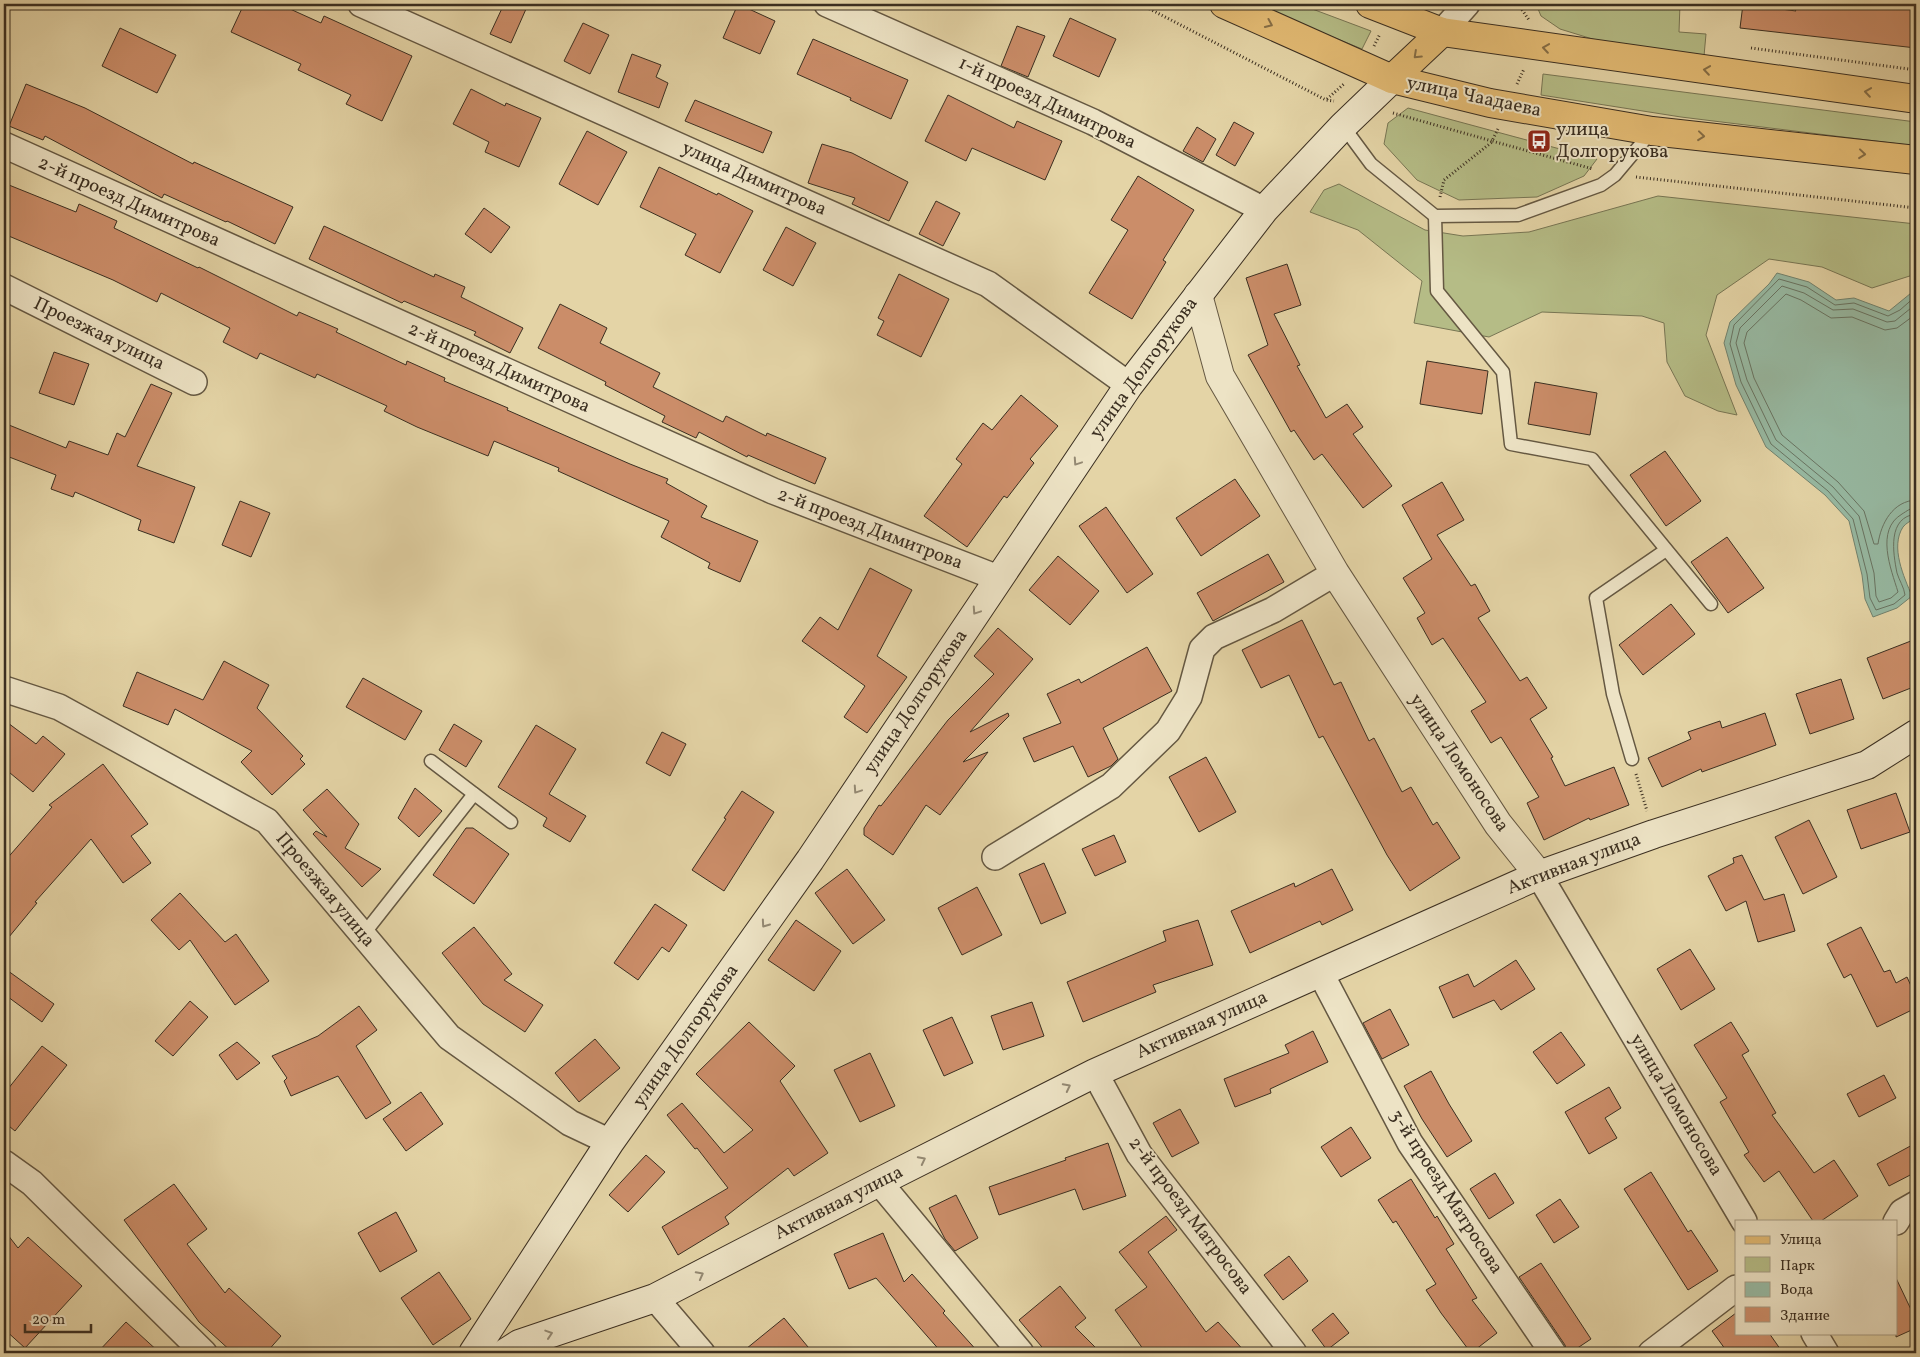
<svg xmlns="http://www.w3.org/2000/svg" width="1920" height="1357" font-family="Vollkorn,serif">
<rect width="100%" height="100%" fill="#e4d4a6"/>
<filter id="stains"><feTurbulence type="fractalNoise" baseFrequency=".004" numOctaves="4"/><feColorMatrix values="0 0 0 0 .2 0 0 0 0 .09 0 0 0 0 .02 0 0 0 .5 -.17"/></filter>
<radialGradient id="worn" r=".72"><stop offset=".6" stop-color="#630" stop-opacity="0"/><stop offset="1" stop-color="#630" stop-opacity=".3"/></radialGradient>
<g fill="#b5bc86" stroke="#787654">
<polygon points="1252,4 1299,4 1371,31 1362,49"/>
<polygon points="1536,4 1680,4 1679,32 1706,34 1704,56 1599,41 1560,29 1541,16"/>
<polygon points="1543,74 1916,122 1916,146 1681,117 1541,95"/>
<polygon points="1408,108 1597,159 1584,176 1537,197 1459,200 1417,180 1384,144 1388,123"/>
<polygon points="1339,184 1425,230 1463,236 1529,232 1658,196 1916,224 1916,274 1872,288 1822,267 1769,259 1717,295 1706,335 1737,415 1718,411 1685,396 1667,362 1664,323 1642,316 1542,312 1489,337 1414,323 1422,281 1358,230 1310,212 1324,190"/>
</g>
<path fill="#97b9a2" stroke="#72826e" d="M 1777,273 L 1809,282 L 1836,300 L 1854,298 L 1889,311 L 1916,289 L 1916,518 C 1912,520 1906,523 1903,527 C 1890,547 1904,577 1912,596 L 1897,608 L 1873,617 L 1865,599 L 1862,575 L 1849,521 L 1825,495 L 1766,447 L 1736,385 L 1724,343 L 1730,322 L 1769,284 Z"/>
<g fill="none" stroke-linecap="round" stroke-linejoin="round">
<g stroke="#697462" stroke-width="1">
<path d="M 1916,296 L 1900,310 L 1888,316 L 1854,303 L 1835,305 L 1807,287 L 1779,279 L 1734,325 L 1730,344 L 1741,382 L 1771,444 L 1828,491 L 1853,519 L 1867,574 L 1870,598 L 1876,610 L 1894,604 L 1905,595 C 1904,587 1899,580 1897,573 C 1893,553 1887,517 1916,514"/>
<path d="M 1916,304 L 1895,321 L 1887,322 L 1853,309 L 1833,310 L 1804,293 L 1782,286 L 1740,328 L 1736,343 L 1747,380 L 1776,440 L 1833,487 L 1859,516 L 1874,573 L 1876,596 L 1879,602 L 1891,598 L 1898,592 C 1891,569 1875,530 1902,514 C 1907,511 1910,508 1916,508"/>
<path d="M 1916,314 L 1897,328 L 1885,330 L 1852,317 L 1831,318 L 1801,300 L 1786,294 L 1747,332 L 1744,343 L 1754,378 L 1782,435 L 1838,482 L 1864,511 L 1874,544 L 1878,544 C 1881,523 1893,501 1916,500"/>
</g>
</g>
<g fill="#cb8d69" stroke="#3b2f21">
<polygon points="244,4 279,4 321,23 324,16 412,56 382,121 346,104 351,95 298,70 301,64 231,32"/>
<polygon points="504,4 516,4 526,9 511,43 490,34"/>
<polygon points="738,4 775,21 760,54 723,38"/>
<polygon points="1743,4 1796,11 1791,4 1916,4 1916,48 1740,28"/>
<polygon points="1070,18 1116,39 1099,77 1053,56"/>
<polygon points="583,23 609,35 590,74 564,61"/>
<polygon points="1017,26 1045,36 1028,77 1001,66"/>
<polygon points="120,28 176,55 157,93 102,66"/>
<polygon points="813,39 908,80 891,119 850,100 851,98 797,74"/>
<polygon points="632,54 661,65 656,77 668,83 659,108 618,92"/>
<polygon points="26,84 85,108 193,164 194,162 293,207 275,244 227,221 226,222 164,194 162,198 45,136 43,140 9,126"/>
<polygon points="471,89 505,106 506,103 541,118 519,167 485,152 489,142 453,124"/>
<polygon points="948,95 1014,128 1017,121 1062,141 1045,180 972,148 966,161 925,141"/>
<polygon points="695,100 772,132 763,153 685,121"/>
<polygon points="1234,122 1254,133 1235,166 1216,155"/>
<polygon points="1197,127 1216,139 1203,162 1183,151"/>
<polygon points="587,131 627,152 598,205 559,184"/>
<polygon points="822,144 852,153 908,182 889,221 852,204 855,198 808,183"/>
<polygon points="659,167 717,195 718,193 753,211 720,273 685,255 696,234 640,207"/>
<polygon points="1138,176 1194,210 1163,260 1166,262 1132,319 1089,293 1128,230 1111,220"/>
<polygon points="4,183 76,212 79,204 117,221 114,228 198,268 199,267 297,316 299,312 338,329 336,332 406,365 407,361 445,378 444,381 508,408 507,410 630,464 668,479 666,483 707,506 701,517 758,541 740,582 708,568 710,563 661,537 669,521 558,471 559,468 494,441 488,456 417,427 384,411 387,406 317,374 315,378 260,353 257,359 223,342 230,328 161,293 157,302 113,280 4,234"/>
<polygon points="936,201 960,213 943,246 919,234"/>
<polygon points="484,208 510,227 491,253 465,234"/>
<polygon points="324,226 434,277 435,274 465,287 461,297 523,328 510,353 474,335 476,332 404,301 402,303 309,259"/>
<polygon points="786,227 816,243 793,286 763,270"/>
<polygon points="1287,264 1301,305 1274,314 1300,365 1297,366 1326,418 1347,404 1363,427 1353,434 1392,486 1363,508 1322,454 1314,460 1294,430 1291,432 1248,355 1268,345 1246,278"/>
<polygon points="899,274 949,299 921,357 877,335 884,321 878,318"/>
<polygon points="560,304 607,328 600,343 660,373 653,387 723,422 726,416 766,436 767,433 826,458 815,484 748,455 747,457 699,432 696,438 662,422 665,416 605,385 606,382 538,348"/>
<polygon points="54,352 89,364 74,405 39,393"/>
<polygon points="1427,361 1488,371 1482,414 1420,404"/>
<polygon points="1535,382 1597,393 1590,435 1528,424"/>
<polygon points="151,384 172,393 137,466 195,487 174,543 138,530 141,520 75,492 73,497 51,489 56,475 4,455 4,423 66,448 69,441 108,455 117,433 125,437"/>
<polygon points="1021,395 1058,426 1030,459 1034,463 1007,498 1004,496 967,547 924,516 962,464 956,459 983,423 992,430"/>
<polygon points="1665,451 1701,501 1666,526 1630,475"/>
<polygon points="1235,479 1260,516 1201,556 1176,518"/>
<polygon points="1442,482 1464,520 1437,535 1471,586 1475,584 1490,611 1478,618 1520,681 1527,677 1547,708 1530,719 1553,757 1551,758 1565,786 1614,767 1629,805 1590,820 1589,818 1544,840 1527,803 1539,797 1501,737 1491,743 1471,711 1486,702 1443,638 1432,645 1417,618 1425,613 1403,578 1432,559 1402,505"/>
<polygon points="240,501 270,513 251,557 222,545"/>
<polygon points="1106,507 1153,574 1127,593 1079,526"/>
<polygon points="1727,537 1764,588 1728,613 1691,562"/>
<polygon points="1268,554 1284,582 1213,621 1197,593"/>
<polygon points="1058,556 1099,591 1070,625 1029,590"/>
<polygon points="870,568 912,590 877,656 907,677 867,733 844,717 865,686 802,641 820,617 838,630"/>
<polygon points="1671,604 1695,634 1643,675 1619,645"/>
<polygon points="1302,620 1334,685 1341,682 1369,741 1374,738 1402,792 1411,787 1433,825 1437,822 1460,858 1410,891 1387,855 1323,736 1319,738 1289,675 1261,688 1242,650"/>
<polygon points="998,628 1033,659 970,732 1008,713 1009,716 963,762 988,752 940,815 926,805 893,855 864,835 864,828 879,805 881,806 948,720 994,674 974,656"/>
<polygon points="1916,639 1916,686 1883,699 1867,658"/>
<polygon points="1147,647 1172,691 1103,728 1118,759 1111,766 1088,777 1073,746 1034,762 1023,738 1061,723 1047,694 1079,679 1081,683"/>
<polygon points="224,661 269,685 257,708 303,756 300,759 305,764 272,795 241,762 252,751 175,709 168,725 123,706 137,672 203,700"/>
<polygon points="363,678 422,711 405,740 346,707"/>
<polygon points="1841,679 1854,719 1810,734 1796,694"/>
<polygon points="1765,713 1776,745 1702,772 1701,769 1662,787 1648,758 1691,739 1688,732 1720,721 1722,728"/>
<polygon points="4,720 36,744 43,736 65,754 33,792 4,768"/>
<polygon points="454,724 482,741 466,767 439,750"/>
<polygon points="536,725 576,749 549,794 586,816 570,842 543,826 547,818 498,787"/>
<polygon points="662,732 686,744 670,776 646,763"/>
<polygon points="1206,757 1236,812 1199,832 1169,777"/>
<polygon points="103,764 148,824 131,836 151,863 123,883 91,839 35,902 37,903 4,943 4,862 52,807 49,805"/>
<polygon points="415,788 442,811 419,837 398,818"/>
<polygon points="327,789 359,824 345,848 381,869 362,887 313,834 316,831 327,837 303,810"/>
<polygon points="742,791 774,812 724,891 692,870 726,819 724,818"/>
<polygon points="1896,793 1910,832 1861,849 1847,810"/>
<polygon points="1809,820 1837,877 1803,894 1775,837"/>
<polygon points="466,828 473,828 509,854 474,904 433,875"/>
<polygon points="1114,835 1126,862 1095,876 1082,849"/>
<polygon points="1742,855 1764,900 1784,894 1795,931 1758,942 1746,901 1726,911 1708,876 1734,863 1733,858"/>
<polygon points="1044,863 1066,913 1041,924 1019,874"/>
<polygon points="847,869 885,920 853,944 815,893"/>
<polygon points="1332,869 1353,910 1322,925 1320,921 1250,953 1231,911 1294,883 1295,887"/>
<polygon points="977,887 1002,935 962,955 938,908"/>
<polygon points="180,893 225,942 236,934 269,981 235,1005 190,940 179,950 151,920"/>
<polygon points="655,904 687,925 669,952 662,947 638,980 614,963"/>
<polygon points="796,920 841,951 814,991 768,960"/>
<polygon points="1198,920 1213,965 1153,985 1156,992 1083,1022 1067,982 1166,941 1163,931"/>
<polygon points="474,927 512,974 504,980 543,1005 525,1032 483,1004 442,953"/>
<polygon points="1861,927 1884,972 1890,970 1896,983 1907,977 1916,997 1916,1008 1877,1027 1851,974 1844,978 1827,944"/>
<polygon points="1690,949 1715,989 1681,1010 1657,969"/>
<polygon points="1516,960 1535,989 1501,1010 1494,1000 1453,1018 1439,987 1468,974 1474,987"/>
<polygon points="4,968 54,1004 42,1022 4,994"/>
<polygon points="190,1001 208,1017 173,1056 155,1041"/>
<polygon points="1032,1002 1044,1036 1003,1050 991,1016"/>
<polygon points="359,1006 377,1030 356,1046 391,1103 366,1119 338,1076 291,1096 284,1081 287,1078 272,1056 318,1036"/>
<polygon points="1390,1009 1409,1045 1382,1059 1363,1023"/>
<polygon points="952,1017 973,1063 944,1076 923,1030"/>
<polygon points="749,1022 795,1066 780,1081 828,1153 794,1176 788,1168 725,1217 729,1224 678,1255 662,1227 728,1188 697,1148 695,1149 667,1115 682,1103 724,1153 753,1130 696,1074"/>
<polygon points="1731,1022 1749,1051 1742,1055 1776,1113 1772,1115 1814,1173 1834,1160 1858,1196 1821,1221 1813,1221 1779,1171 1764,1182 1744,1155 1749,1152 1720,1102 1727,1098 1694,1045"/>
<polygon points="1313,1031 1328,1062 1270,1089 1271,1093 1235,1107 1224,1079 1289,1053 1285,1045"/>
<polygon points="1561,1032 1585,1065 1557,1084 1533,1052"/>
<polygon points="595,1039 620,1068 579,1102 555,1073"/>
<polygon points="237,1042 260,1063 237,1080 219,1055"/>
<polygon points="42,1046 67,1065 15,1131 4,1122 4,1094"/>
<polygon points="870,1053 895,1106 860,1122 834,1070"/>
<polygon points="1431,1071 1449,1104 1472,1141 1447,1157 1422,1119 1404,1086"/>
<polygon points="1884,1075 1896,1098 1859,1117 1847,1094"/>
<polygon points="1609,1087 1621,1108 1605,1118 1617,1138 1589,1154 1565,1112"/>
<polygon points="421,1092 443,1124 406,1151 383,1119"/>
<polygon points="1180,1109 1199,1143 1172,1157 1153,1123"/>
<polygon points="1351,1127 1371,1158 1341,1177 1321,1147"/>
<polygon points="1108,1143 1126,1196 1083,1210 1075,1189 999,1215 989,1187 1066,1160 1065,1158"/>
<polygon points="1916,1143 1916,1172 1889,1186 1877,1164"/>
<polygon points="646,1155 665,1172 628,1212 609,1195"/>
<polygon points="1651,1172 1688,1232 1691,1230 1718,1271 1688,1290 1624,1189"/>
<polygon points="1495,1173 1514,1203 1489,1219 1470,1189"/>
<polygon points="1411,1179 1435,1218 1437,1216 1454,1244 1446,1249 1477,1298 1472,1300 1497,1333 1471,1353 1441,1313 1426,1290 1436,1284 1396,1221 1393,1223 1378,1200"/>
<polygon points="174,1184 207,1229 187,1244 225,1293 229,1288 281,1336 266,1353 233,1353 199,1322 124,1220"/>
<polygon points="956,1195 978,1238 955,1251 945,1239 929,1208"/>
<polygon points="1560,1199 1579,1227 1554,1243 1536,1215"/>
<polygon points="396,1212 417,1251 380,1272 358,1233"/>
<polygon points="1166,1216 1177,1230 1148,1252 1206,1332 1218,1322 1246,1353 1146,1353 1115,1310 1147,1287 1119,1252"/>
<polygon points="4,1230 18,1248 28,1237 82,1286 25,1348 4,1329"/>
<polygon points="883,1233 904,1282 912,1274 945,1311 943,1313 979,1353 942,1353 876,1278 849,1289 834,1254"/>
<polygon points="1289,1256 1308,1281 1283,1300 1264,1275"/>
<polygon points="1541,1263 1591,1339 1570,1353 1567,1353 1565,1345 1519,1277"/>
<polygon points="439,1272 471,1319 433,1345 401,1298"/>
<polygon points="1896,1278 1916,1320 1916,1328 1896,1337"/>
<polygon points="1060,1286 1086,1318 1075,1327 1101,1353 1047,1353 1019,1320"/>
<polygon points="1333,1313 1349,1333 1327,1350 1312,1330"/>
<polygon points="1736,1313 1736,1333 1769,1333 1783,1353 1728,1353 1712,1331"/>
<polygon points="784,1318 813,1353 741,1353"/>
<polygon points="126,1322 160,1353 97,1353"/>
</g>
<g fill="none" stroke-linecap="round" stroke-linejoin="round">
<g stroke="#655842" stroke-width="15">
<g id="service">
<polyline points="1343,126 1371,164 1435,216 1518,215 1601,185 1615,175 1652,131"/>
<polyline points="1435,216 1437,291 1503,372 1511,444 1592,459 1711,604"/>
<polyline points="1632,759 1613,694 1596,598 1666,550"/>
<polyline points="431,761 511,822"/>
<polyline points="363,935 474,794"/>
</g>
</g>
<g stroke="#655842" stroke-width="28">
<g id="minor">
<polyline points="361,4 988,284 1129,385"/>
<polyline points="827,4 1093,122 1264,210"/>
<polyline points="1442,32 1467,4"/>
<polyline points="4,145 773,491 998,578"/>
<polyline points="4,287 194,382"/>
<polyline points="4,689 59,707 267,821 449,1037 570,1123 610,1142"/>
<polyline points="995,857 1111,786 1168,731 1189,697 1202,649 1214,637 1273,610 1335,573"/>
<polyline points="1539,875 1744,1221"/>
<polyline points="1320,972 1410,1143 1553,1353"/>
<polyline points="1095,1073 1139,1154 1294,1353"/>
<polyline points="4,1163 32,1183 204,1353"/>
<polyline points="879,1182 1021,1353"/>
<polyline points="1896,1222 1902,1212 1916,1204"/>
<polyline points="655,1298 702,1353"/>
<polyline points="1814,1333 1826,1353"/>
<polyline points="1651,1353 1736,1288"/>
</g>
</g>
<g stroke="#655842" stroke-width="30">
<polyline id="tertiary" points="1198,295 1220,376 1335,573 1498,824 1539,875"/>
</g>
<g stroke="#3b2f21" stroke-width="30">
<g id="secondary">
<polyline points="473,1353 610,1142 810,860 1129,385 1264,210 1343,126 1392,79"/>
<polyline points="505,1353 519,1344 655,1298 879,1182 1095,1073 1539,875 1654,834 1867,765 1916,734"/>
</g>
</g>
<g stroke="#3b2f21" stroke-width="30">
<g id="primary">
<polyline points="1224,4 1392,79 1490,103 1652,131 1916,160"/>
<polyline points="1370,4 1442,32 1916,99"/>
<polyline points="1392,79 1442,32"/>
</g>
</g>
<g stroke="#3b2f21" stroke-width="3" stroke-dasharray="1 2.5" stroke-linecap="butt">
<polyline points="1140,4 1326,100 1334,101"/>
<polyline points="1518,4 1529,20"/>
<polyline points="1374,46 1380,34"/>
<polyline points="1751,48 1916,70"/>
<polyline points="1517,84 1524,69"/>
<polyline points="1327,99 1345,83"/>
<polyline points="1393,113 1492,141"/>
<polyline points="1498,129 1492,141 1593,169"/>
<polyline points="1636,177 1916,208"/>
<polyline points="1440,197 1444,180 1492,142"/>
<polyline points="1636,774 1647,811"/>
</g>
<use href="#service" stroke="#ede3c5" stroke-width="12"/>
<use href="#minor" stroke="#ede3c5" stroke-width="25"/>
<use href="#tertiary" stroke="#ede3c5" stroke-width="28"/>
<use href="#secondary" stroke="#ede3c5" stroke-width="28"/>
<use href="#primary" stroke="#e2ba73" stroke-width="28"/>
</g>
<defs><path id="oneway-chevron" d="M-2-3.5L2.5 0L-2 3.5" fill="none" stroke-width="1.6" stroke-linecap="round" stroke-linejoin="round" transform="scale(1.25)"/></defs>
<g stroke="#866e46">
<use href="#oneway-chevron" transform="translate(1269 24) rotate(24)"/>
<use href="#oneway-chevron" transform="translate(1546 48) rotate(-172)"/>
<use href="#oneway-chevron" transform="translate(1417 55) rotate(137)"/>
<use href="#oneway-chevron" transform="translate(1707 70) rotate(-172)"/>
<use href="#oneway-chevron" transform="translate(1868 92) rotate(-172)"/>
<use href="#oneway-chevron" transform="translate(1701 136) rotate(6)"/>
<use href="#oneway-chevron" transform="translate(1862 154) rotate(6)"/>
</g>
<g stroke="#948973">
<use href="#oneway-chevron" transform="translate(1077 462) rotate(124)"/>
<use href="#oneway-chevron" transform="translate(976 611) rotate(124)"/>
<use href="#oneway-chevron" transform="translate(857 790) rotate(124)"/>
<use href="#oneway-chevron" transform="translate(765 924) rotate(125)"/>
<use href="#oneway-chevron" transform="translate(1067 1087) rotate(-27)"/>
<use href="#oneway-chevron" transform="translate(922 1160) rotate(-27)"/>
<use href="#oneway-chevron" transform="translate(700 1275) rotate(-28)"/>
<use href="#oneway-chevron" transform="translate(549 1334) rotate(-18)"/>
</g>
<defs>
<g id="bus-square" transform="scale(1.25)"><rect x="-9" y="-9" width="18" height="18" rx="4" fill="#8f2418" stroke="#ede3c5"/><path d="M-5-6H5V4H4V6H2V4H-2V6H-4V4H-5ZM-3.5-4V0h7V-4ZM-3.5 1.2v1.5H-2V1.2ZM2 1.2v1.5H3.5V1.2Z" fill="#fff"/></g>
</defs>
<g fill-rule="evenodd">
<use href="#bus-square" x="1539" y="141"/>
</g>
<g text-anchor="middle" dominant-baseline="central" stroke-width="4" stroke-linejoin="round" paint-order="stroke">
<g font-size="19" fill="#3b2f21" stroke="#ede3c5">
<text transform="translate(1474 97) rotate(12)">улица Чаадаева</text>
<text transform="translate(1047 103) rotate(25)">1-й проезд Димитрова</text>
<text transform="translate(754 179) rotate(24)">улица Димитрова</text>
<text transform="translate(129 202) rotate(24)">2-й проезд Димитрова</text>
<text transform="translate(99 334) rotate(26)">Проезжая улица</text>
<text transform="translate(499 368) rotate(24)">2-й проезд Димитрова</text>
<text transform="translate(1144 368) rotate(-54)">улица Долгорукова</text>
<text transform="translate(870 529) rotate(21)">2-й проезд Димитрова</text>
<text transform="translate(916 702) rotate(-56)">улица Долгорукова</text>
<text transform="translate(1459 763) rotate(56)">улица Ломоносова</text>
<text transform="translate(1574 864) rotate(-21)">Активная улица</text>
<text transform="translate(325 890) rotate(50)">Проезжая улица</text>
<text transform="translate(1202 1025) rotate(-24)">Активная улица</text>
<text transform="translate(686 1036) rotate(-55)">улица Долгорукова</text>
<text transform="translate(1676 1105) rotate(59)">улица Ломоносова</text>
<text transform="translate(1446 1192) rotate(57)">3-й проезд Матросова</text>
<text transform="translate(839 1203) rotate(-27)">Активная улица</text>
<text transform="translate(1190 1216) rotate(53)">2-й проезд Матросова</text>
</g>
<g font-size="19" fill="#3b2f21" stroke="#ede3c5" text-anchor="start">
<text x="1556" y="130">улица<tspan x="1556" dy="22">Долгорукова</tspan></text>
</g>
</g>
<rect width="1920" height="1357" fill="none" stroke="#e4d4a6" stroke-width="20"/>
<rect x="5" y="5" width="1910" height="1347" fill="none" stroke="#3b2f21" stroke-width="2.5"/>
<rect x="10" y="10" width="1900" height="1337" fill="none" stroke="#3b2f21"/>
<rect x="1735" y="1220" width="162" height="115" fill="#ede3c5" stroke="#a69b83"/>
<rect x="1745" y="1236" width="25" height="8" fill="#e2ba73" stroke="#a69b83"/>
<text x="1780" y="1244" font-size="15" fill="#3b2f21">Улица</text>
<rect x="1745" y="1257" width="25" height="15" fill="#b5bc86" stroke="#a69b83"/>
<text x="1780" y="1270" font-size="15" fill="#3b2f21">Парк</text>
<rect x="1745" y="1282" width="25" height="15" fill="#97b9a2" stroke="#a69b83"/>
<text x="1780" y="1294" font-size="15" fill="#3b2f21">Вода</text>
<rect x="1745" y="1307" width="25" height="15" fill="#cb8d69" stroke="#a69b83"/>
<text x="1780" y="1320" font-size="15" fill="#3b2f21">Здание</text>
<path d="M25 1324v8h66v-8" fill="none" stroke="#3b2f21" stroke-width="2.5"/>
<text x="32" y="1324" font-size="15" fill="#3b2f21" stroke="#ede3c5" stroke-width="4" paint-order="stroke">20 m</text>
<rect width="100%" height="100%" filter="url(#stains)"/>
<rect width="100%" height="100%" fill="url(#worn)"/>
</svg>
